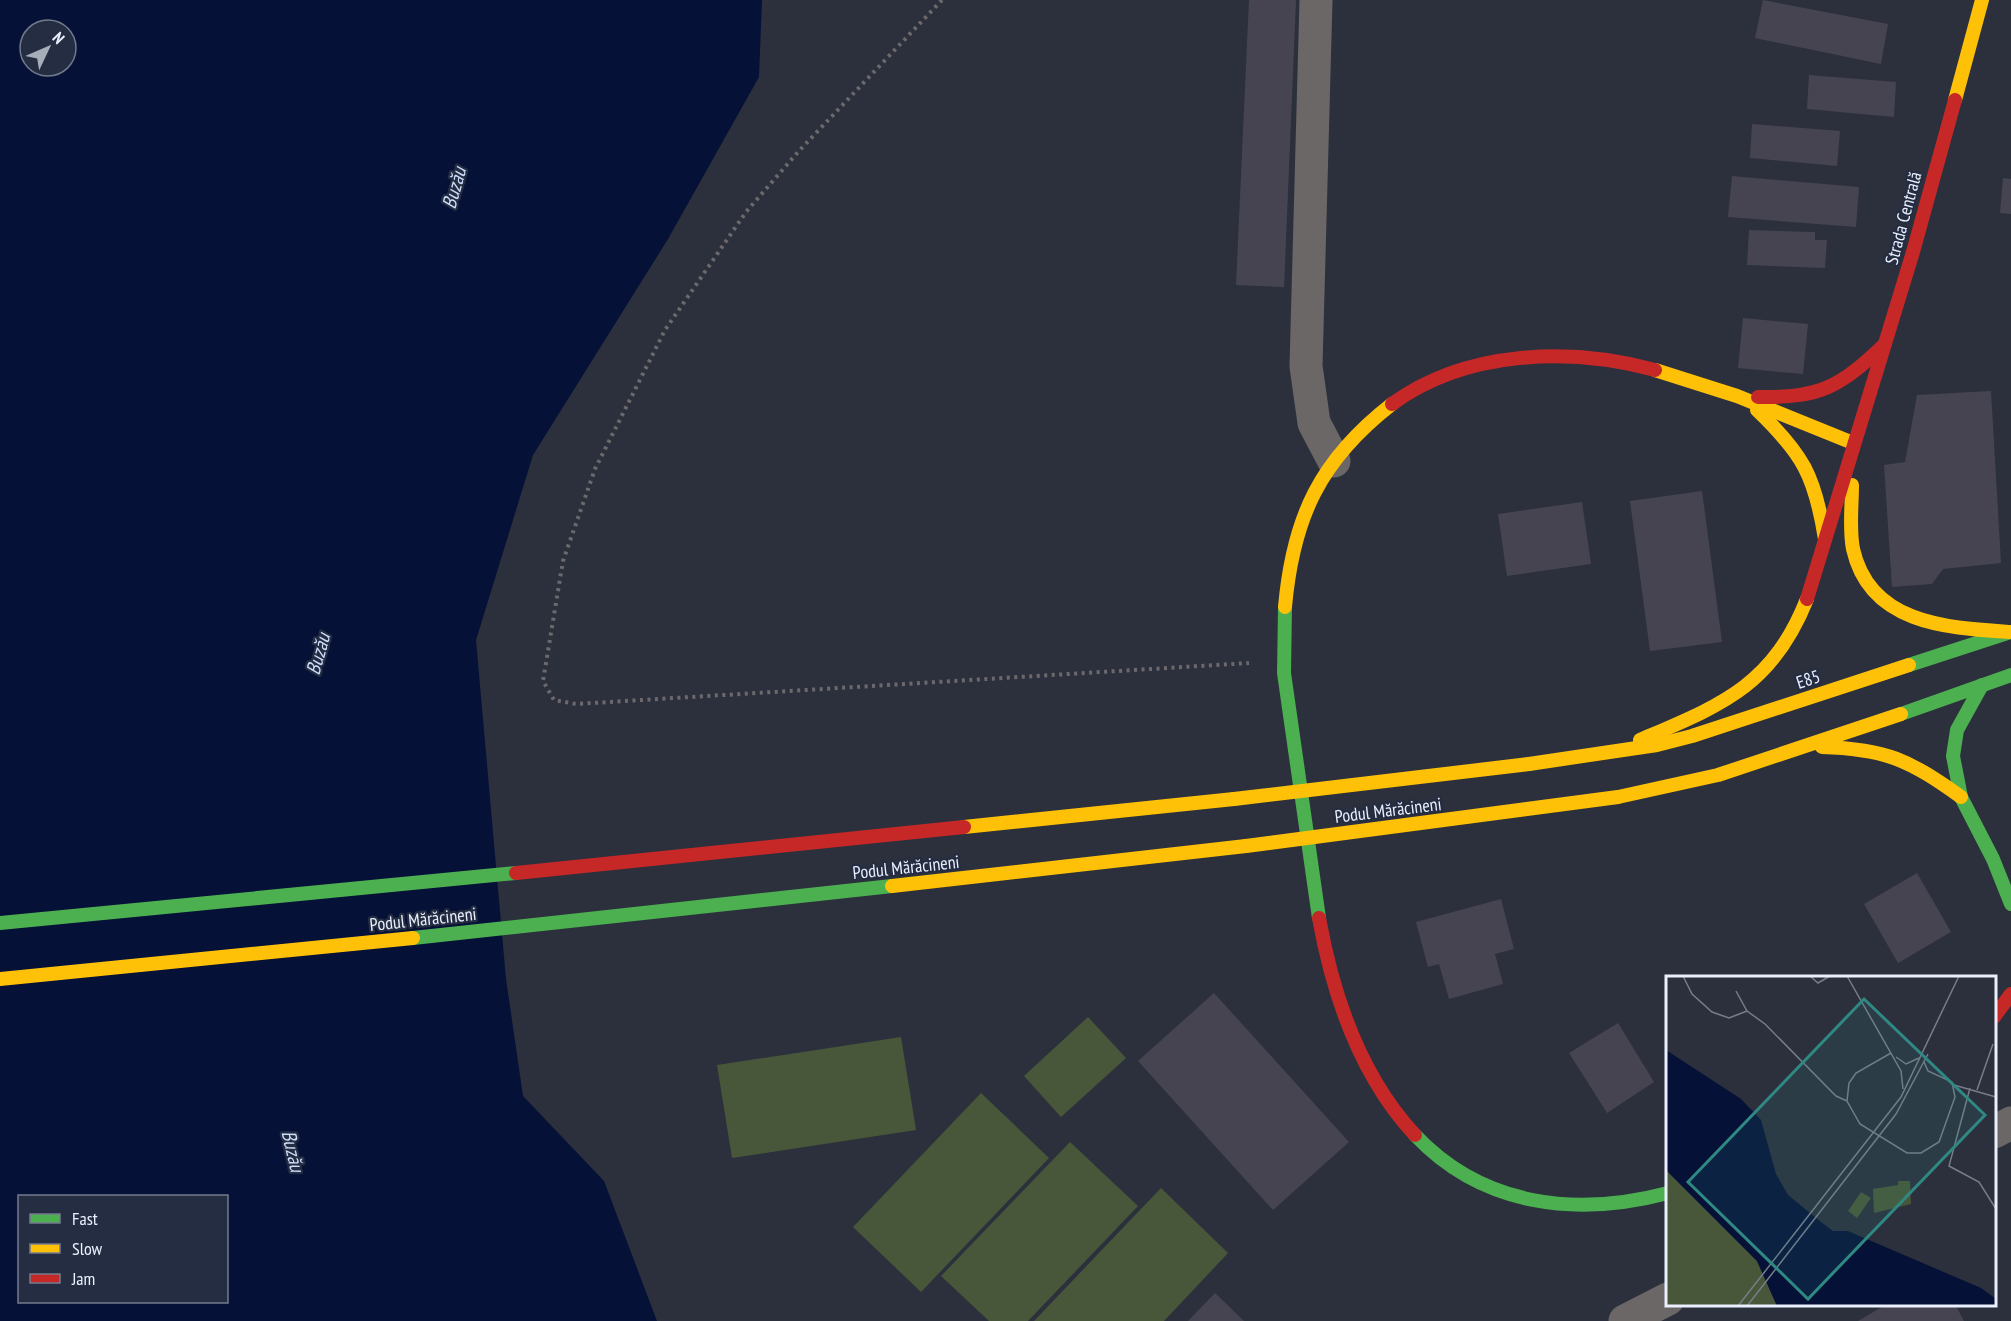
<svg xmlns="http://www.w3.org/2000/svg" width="2011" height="1321" font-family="'PT Sans Narrow',sans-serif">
<rect width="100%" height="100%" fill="#2b303c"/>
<g fill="#485739">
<polygon points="1088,1017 1126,1058 1061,1117 1024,1076"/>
<polygon points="901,1037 916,1130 732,1158 717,1065"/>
<polygon points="981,1093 1049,1158 921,1292 853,1227"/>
<polygon points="1070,1142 1138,1206 1028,1321 989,1321 941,1276"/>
<polygon points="1161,1188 1228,1253 1164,1321 1034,1321"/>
</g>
<path fill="#051137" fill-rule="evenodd" d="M 0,0 L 762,0 L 759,77 L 668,239 L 533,455 L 476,640 L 506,979 L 523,1096 L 604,1181 L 657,1321 L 0,1321 ZM 30,30 L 66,30 L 66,66 L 30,66 ZM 20,1196 L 226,1196 L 226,1302 L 20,1302 Z"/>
<g fill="#474452">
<polygon points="1249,0 1296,0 1284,287 1236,285"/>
<polygon points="1763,0 1888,24 1881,64 1755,38"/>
<polygon points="1809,75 1896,82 1894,117 1807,109"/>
<polygon points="1752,124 1840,131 1837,166 1750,158"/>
<polygon points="1732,176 1859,187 1856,227 1728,217"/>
<polygon points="2003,178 2011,179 2011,214 2000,213"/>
<polygon points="1749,230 1815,232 1815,240 1827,240 1825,268 1747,265"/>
<polygon points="1743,318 1808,324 1803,374 1738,368"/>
<polygon points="1991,391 2001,563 1943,569 1932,584 1892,587 1884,465 1905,462 1917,395"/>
<polygon points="1702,491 1722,642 1650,651 1630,501"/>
<polygon points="1582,502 1591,564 1507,576 1498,514"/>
<polygon points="1917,873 1951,932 1898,963 1864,904"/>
<polygon points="1501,899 1514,949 1495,954 1503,984 1449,999 1439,964 1428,967 1416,922"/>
<polygon points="1214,993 1349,1142 1273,1210 1138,1061"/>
<polygon points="1618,1023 1654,1082 1607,1113 1569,1053"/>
<polygon points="1215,1293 1244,1321 1188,1321"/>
<polygon points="1887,1304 1955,1304 1964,1321 1858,1321"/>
</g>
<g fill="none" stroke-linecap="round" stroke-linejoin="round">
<polyline stroke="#6c696d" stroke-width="4" stroke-dasharray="3 4.5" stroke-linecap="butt" points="942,0 798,152 746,212 665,330 595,469 563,561 543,681 554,700 576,704 1249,663"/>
<g stroke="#6c6767" stroke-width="33">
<polyline points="1316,0 1306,366 1314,423 1334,461"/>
<polyline points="1994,1132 2011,1123"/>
<polyline points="1625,1321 1668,1299"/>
</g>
<g stroke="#4caf50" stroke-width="14">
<polyline points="1285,607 1284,673 1319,918"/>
<polyline points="1909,665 2011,632"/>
<polyline points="1982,685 1957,730 1953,756 1961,797 1993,859 2011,904"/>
<polyline points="1901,714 2011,675"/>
<polyline points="0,923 516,873"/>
<polyline points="413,938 892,886"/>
<path d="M 1415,1135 C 1483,1207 1577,1217 1668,1193"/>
</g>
<g stroke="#ffc107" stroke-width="14">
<polyline points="1955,100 1982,0"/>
<polyline points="1655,370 1737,396 1853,443"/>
<path d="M 1757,410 C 1803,454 1815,476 1825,539"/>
<path d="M 1852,485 C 1852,506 1849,529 1853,549 C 1870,625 1949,628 2011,632"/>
<path d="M 1285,607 C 1293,517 1320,460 1392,404"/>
<path d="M 1640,740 C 1721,705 1772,687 1807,599"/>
<path d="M 1822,747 C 1887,749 1909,760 1961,797"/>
<polyline points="1529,764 1657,745 1692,736 1909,665"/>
<polyline points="1618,797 1718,775 1901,714"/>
<polyline points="964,827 1234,799"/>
<polyline points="892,886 1246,846"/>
<polyline points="0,979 413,938"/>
</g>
<g stroke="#c62828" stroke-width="14">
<path d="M 1758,397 C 1821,398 1840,387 1885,344"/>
<path d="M 1392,404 C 1466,350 1569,347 1655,370"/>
<polyline points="1807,599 1913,252 1955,100"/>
<polyline points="516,873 964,827"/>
<path d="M 1319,918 C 1333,996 1360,1076 1415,1135"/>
<polyline points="1994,1017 2011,994"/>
</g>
<g stroke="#ffc107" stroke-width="14">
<polyline points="1234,799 1529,764"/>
<polyline points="1246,846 1618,797"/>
</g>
</g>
<g text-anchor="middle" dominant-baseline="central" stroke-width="4.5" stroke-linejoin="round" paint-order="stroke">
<g font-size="18" fill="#eaf0fd" stroke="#252d42">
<text transform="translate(1903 218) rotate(-75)">Strada Centrală</text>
<text transform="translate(1808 679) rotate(-18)">E85</text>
<text transform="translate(1388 810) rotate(-7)">Podul Mărăcineni</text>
<text transform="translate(906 867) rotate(-6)">Podul Mărăcineni</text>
<text transform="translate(423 919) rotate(-6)">Podul Mărăcineni</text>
</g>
<g font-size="20" font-style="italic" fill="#cedefc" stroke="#252d42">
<text transform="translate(454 188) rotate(-74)">Buzău</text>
<text transform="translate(318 654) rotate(-74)">Buzău</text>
<text transform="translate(293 1151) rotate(77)">Buzău</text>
</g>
</g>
<g transform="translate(1666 976)">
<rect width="330" height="330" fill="#2b303c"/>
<path d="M 0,194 L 91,285 L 111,330 L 0,330 ZM 232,205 L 244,205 L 245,228 L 208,237 L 207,213 L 232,209 ZM 195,216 L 205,222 L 191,242 L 182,235 Z" fill="#485739"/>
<path d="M 0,74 L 75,123 L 95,144 L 110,198 L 122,219 L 155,246 L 167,255 L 182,255 L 315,312 L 330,323 L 330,330 L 111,330 L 91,285 L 0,194 Z" fill="#051137"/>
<path fill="none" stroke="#777d89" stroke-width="1.5" d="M 17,0 L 26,18 L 46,36 L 63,42 L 81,35M 144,0 L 152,7 L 164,0M 181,0 L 235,95 L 237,113M 70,15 L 81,35 L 99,48 L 170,120 L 181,125M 225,77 L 190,97 L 183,107 L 181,125 L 194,148 L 241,177 L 255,177 L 273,166 L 289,121 L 286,106 L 262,95 L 258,86M 230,81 L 240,88 L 253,82M 288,109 L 330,121M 304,112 L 283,190 L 313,206 L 330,233M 311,114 L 327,68M 72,330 L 235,121 L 293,0M 81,330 L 230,138 L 262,78"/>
<path fill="#308883" fill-opacity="0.15" stroke="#308883" stroke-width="3" d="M 198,23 L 319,139 L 142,323 L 22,206 Z"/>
<rect width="330" height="330" fill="none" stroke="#eaf0fd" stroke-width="3"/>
</g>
<rect x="18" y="1195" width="210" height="108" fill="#252d42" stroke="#747b8d" stroke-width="1.5"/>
<rect x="30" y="1214" width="30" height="9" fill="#4caf50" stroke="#747b8d" stroke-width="1.5"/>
<text x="72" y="1225" font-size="18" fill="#eaf0fd">Fast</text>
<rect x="30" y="1244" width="30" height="9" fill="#ffc107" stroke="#747b8d" stroke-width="1.5"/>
<text x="72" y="1255" font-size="18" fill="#eaf0fd">Slow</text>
<rect x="30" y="1274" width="30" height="9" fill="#c62828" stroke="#747b8d" stroke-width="1.5"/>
<text x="72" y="1285" font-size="18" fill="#eaf0fd">Jam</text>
<g transform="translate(48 48) rotate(46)"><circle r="28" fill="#252d42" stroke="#747b8d" stroke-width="1.5"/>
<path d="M0-4.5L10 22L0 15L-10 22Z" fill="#a7adb9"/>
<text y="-9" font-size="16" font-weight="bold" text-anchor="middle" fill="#eaf0fd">N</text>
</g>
</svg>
